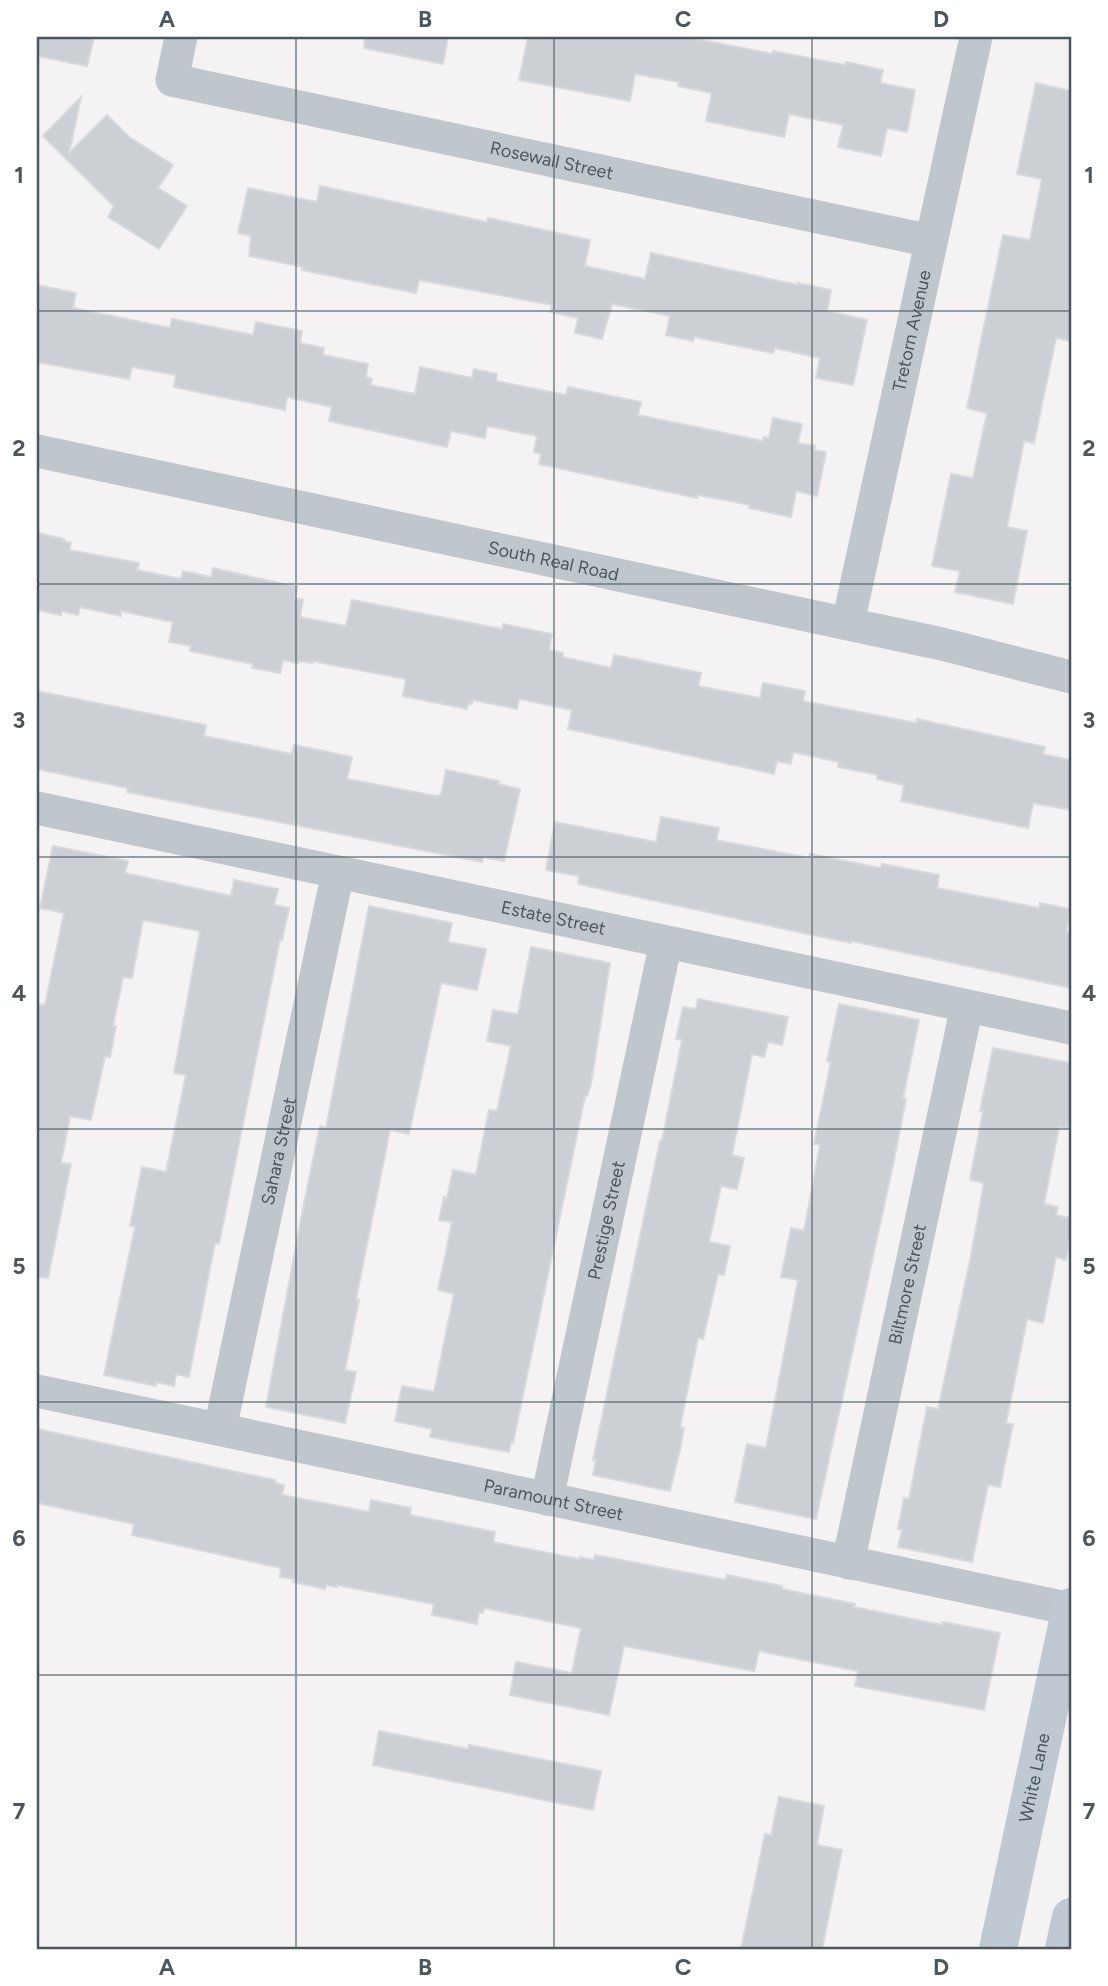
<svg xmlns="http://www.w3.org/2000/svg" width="1108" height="1986" font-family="Figtree,sans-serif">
<rect width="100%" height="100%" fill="#f4f2f2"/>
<g fill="#cccfd4" stroke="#d7d9dd" stroke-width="2">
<polygon points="37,37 94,37 87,66 37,56"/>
<polygon points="365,37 448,37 443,64 364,48"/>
<polygon points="528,37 687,37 773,54 773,51 845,65 846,62 883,70 880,83 915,90 907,132 887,128 881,156 838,147 843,125 789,114 784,137 706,121 712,93 678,86 679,82 635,74 630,101 519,80"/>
<polygon points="1036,83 1071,91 1071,341 1056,338 1034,443 1024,441 1007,527 1027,531 1013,604 955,592 960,571 932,566 951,474 973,478 987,413 967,408 1003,235 1030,240 1042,179 1017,174"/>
<polygon points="81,97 69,153 107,115 129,137 173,165 158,188 187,206 159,249 108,217 114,206 43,136"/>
<polygon points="320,186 487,222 488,218 590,240 585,266 645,279 651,253 798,285 798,283 831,290 827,311 867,320 853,385 816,378 820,358 775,348 773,353 694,337 693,341 666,335 670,316 612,304 602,339 575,333 578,318 550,312 552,305 419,280 416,293 302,270 303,267 249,256 251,236 238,233 248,188 317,202"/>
<polygon points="37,285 76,293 73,308 170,328 172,319 253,335 256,322 302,331 300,343 324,348 323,355 368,364 366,377 372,379 370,385 415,394 420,367 472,378 474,369 497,374 496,381 566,395 568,387 641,402 638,415 763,441 764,437 769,438 773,418 802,424 798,443 815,446 814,450 826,452 817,496 796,491 791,517 749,508 750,505 698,495 697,498 539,464 541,454 534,452 537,436 487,426 485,438 451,431 447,447 329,421 332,407 287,397 285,410 174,387 176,375 132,367 129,379 37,362"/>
<polygon points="37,533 64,539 63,541 71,543 69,550 139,563 137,570 181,579 183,571 211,577 213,568 297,587 295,598 303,600 300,617 346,626 352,600 502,629 503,624 552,634 549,650 563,653 562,657 611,668 614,655 701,673 698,686 760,698 763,683 805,691 803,701 916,723 917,719 1045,747 1043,754 1071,760 1071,810 1033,803 1028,828 901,801 904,785 877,779 878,775 838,767 839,762 793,752 791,764 777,761 774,774 568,729 572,710 519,699 517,709 473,700 472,704 468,704 467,709 403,696 406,679 312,661 312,663 299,661 298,663 283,660 280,673 252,668 253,664 190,651 191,646 169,642 173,622 121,611 121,616 80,607 78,615 62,611 61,615 37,610"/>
<polygon points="37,691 206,725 204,736 292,754 294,745 352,757 347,779 436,796 441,795 446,770 499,781 498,784 520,789 504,861 483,857 482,862 127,792 128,788 37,769"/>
<polygon points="661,817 719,828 716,840 809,858 810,854 881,868 882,864 939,875 937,888 1039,908 1040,903 1070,909 1066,932 1071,933 1071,988 851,941 851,943 794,931 578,884 579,876 546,870 555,822 656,842"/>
<polygon points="53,846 128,861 125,873 231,896 234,880 278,889 274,905 289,908 282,940 280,939 219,1244 215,1243 189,1377 176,1374 174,1386 156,1382 156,1386 104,1375 135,1227 130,1226 142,1167 166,1172 186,1075 174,1073 200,931 143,920 132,978 123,977 113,1026 116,1026 110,1057 105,1056 91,1120 70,1116 61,1163 71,1164 48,1278 37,1277 37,1004 45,1005 64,913 40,908"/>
<polygon points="369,906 452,923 448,942 486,949 477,990 441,983 409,1134 390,1130 356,1299 359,1300 345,1370 356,1372 345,1423 266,1407 304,1203 320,1126 326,1128"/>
<polygon points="531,947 610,963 591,1084 587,1096 585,1096 513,1443 511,1442 509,1452 430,1437 432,1429 395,1421 402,1386 434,1392 454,1294 438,1290 452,1222 439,1220 444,1197 447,1198 453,1170 476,1175 489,1110 497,1111 511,1046 487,1041 493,1010 518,1014"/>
<polygon points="698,999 788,1017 782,1045 768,1042 764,1057 752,1054 732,1155 744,1158 737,1189 721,1186 709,1242 730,1246 724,1275 718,1274 703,1339 698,1338 680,1427 684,1428 681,1445 670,1491 593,1475 596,1460 593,1460 660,1141 662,1141 682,1040 676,1039 683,1007 696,1009"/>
<polygon points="839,1004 919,1020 903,1098 906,1099 894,1160 816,1519 735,1502 747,1444 766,1448 798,1280 781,1277 791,1228 804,1231 820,1145 814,1144 831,1062 827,1061"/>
<polygon points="993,1048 1071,1063 1071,1129 1059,1127 1044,1204 1058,1207 1056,1215 1071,1218 1071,1232 1066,1260 1056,1257 1043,1323 1027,1319 1006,1423 1013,1424 1000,1487 988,1485 972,1562 898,1547 902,1530 898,1529 904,1498 909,1499 927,1407 938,1409 971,1256 984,1183 970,1180 983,1111 980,1111"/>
<polygon points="37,1429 275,1480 275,1483 284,1485 282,1495 369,1512 371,1500 411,1508 410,1515 495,1532 493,1542 579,1559 580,1557 594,1560 595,1555 726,1580 727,1575 782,1586 782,1589 855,1604 854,1607 942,1625 943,1622 1000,1633 984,1710 855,1686 858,1671 759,1651 754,1671 624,1646 609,1715 510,1695 516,1662 572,1673 581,1628 484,1608 483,1613 479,1612 477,1624 432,1615 434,1604 337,1585 337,1587 326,1585 325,1589 293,1582 294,1579 280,1577 281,1568 132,1535 134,1524 37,1503"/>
<polygon points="379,1731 468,1749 469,1745 601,1771 593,1810 373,1765"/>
<polygon points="779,1797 824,1806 817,1845 842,1850 822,1949 741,1949 765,1834 771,1835"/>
</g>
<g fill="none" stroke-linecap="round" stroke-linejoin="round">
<g stroke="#bfc7cd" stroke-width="33">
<path id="s1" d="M 181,37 L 172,80 L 931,241"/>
<path id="s2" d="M 37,451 L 942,644 L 1071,677"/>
<path id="s3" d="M 848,623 L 976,37"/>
<path id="s4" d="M 37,808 L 1071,1028"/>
<path id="s5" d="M 37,1391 L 1071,1609"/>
<path id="s6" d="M 220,1429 L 338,872"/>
<path id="s7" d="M 547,1499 L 666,942"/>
<path id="s8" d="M 848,1563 L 967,1006"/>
</g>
<g stroke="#c0c9d2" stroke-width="38">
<path id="s9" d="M 998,1949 L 1071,1607"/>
<polyline points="1064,1949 1071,1917"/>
</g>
</g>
<path fill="none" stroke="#4b565f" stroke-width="2" stroke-opacity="0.55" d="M 296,37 L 296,1949M 554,37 L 554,1949M 812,37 L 812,1949M 37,311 L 1071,311M 37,584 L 1071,584M 37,857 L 1071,857M 37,1129 L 1071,1129M 37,1402 L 1071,1402M 37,1675 L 1071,1675"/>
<g text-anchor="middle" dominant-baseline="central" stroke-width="5" stroke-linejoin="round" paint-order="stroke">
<g font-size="18" fill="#4b565f" stroke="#fff">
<text stroke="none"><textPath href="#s1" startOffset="432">Rosewall Street</textPath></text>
<text stroke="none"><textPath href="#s3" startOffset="299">Tretorn Avenue</textPath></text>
<text stroke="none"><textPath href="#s2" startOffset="528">South Real Road</textPath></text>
<text stroke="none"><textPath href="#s4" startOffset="528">Estate Street</textPath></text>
<text stroke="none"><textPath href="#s6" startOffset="284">Sahara Street</textPath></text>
<text stroke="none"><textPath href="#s7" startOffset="285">Prestige Street</textPath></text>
<text stroke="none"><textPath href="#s8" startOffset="285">Biltmore Street</textPath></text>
<text stroke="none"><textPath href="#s5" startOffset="528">Paramount Street</textPath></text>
<text stroke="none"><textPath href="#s9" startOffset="175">White Lane</textPath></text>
</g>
</g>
<rect width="1108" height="1986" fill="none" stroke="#ffffff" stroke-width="77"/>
<rect x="38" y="38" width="1032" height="1910" fill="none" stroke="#4b565f" stroke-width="2.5"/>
<g font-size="23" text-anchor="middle" font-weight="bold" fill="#4b565f">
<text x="167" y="27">A</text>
<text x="425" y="27">B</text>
<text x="683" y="27">C</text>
<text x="941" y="27">D</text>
<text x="19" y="183">1</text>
<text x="1089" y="183">1</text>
<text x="19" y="456">2</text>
<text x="1089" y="456">2</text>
<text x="19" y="728">3</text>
<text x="1089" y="728">3</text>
<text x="19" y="1001">4</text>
<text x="1089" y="1001">4</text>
<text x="19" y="1274">5</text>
<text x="1089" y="1274">5</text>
<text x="19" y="1546">6</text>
<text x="1089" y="1546">6</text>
<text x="19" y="1819">7</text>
<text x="1089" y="1819">7</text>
<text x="167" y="1975">A</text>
<text x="425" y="1975">B</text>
<text x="683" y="1975">C</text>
<text x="941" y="1975">D</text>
</g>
</svg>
